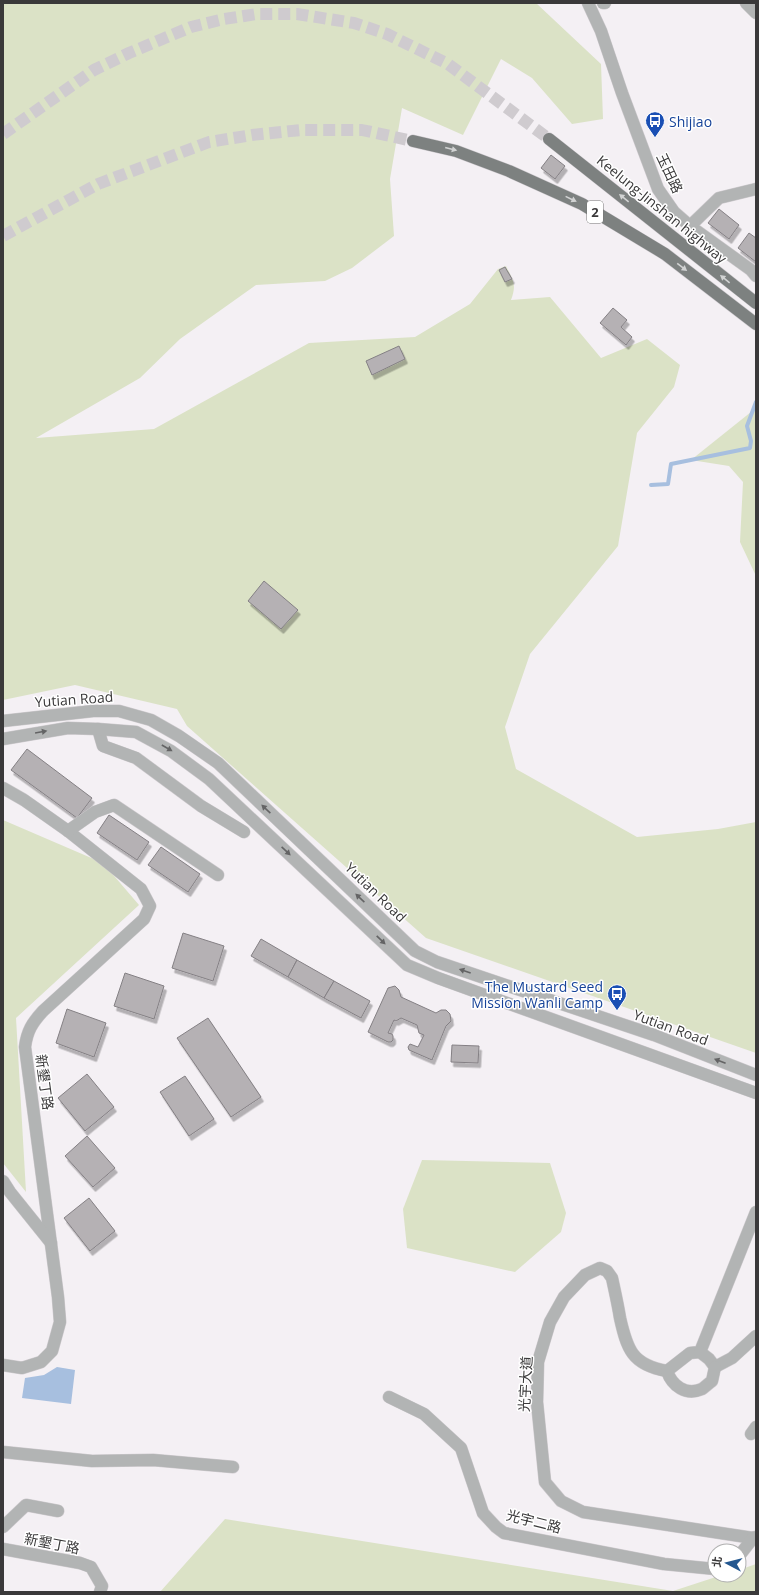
<svg xmlns="http://www.w3.org/2000/svg" width="759" height="1595" font-family="'Open Sans','Noto Sans TC',sans-serif">
<defs>
<filter id="shadow"><feDropShadow dx="2.5" dy="4.5" stdDeviation="0" flood-color="#0004"/></filter>
</defs>
<rect width="100%" height="100%" fill="#f4f0f4"/>
<g fill="#dbe2c6">
<path d="M 3,3 L 536,3 L 601,64 L 603,119 L 572,124 L 532,78 L 501,59 L 463,135 L 402,108 L 390,179 L 394,236 L 352,268 L 325,281 L 256,285 L 180,339 L 140,378 L 36,438 L 154,429 L 309,343 L 415,337 L 470,304 L 498,269 L 506,266 C 513,280 517,284 511,300 L 550,297 L 601,358 L 647,339 L 680,365 L 674,387 L 637,433 L 618,546 L 530,654 L 505,727 L 516,769 L 637,837 L 718,829 L 756,822 L 756,1053 L 426,938 L 187,726 L 177,709 L 75,685 L 3,700 Z"/>
<polygon points="756,408 756,576 740,542 743,482 729,466 691,460"/>
<polygon points="3,820 103,863 139,905 16,1018 26,1192 3,1163"/>
<polygon points="422,1160 550,1163 566,1213 561,1232 515,1272 407,1248 403,1209"/>
<polygon points="225,1519 673,1591 722,1575 739,1575 739,1570 756,1564 756,1592 160,1592"/>
</g>
<polygon fill="#a7bfdf" points="57,1367 75,1370 71,1404 22,1398 25,1378 44,1375"/>
<g fill="none" stroke-linecap="round" stroke-linejoin="round">
<polyline stroke="#a7bfdf" stroke-width="4" points="651,485 668,484 671,464 750,448 751,441 747,426 756,402"/>
</g>
<g fill="#b5b1b4" stroke="#848084" filter="url(#shadow)">
<polygon points="551,155 565,166 555,179 541,168"/>
<polygon points="719,209 739,225 729,239 708,223"/>
<polygon points="749,233 756,238 756,262 738,248"/>
<polygon points="505,267 512,279 505,282 499,270"/>
<polygon points="613,308 627,320 621,327 632,337 626,345 600,323"/>
<polygon points="399,346 405,359 372,375 366,361"/>
<polygon points="264,581 298,610 281,629 248,601"/>
<polygon points="27,749 92,798 77,818 11,770"/>
<polygon points="109,815 149,842 137,860 97,833"/>
<polygon points="161,847 200,874 188,892 148,865"/>
<polygon points="183,933 224,946 213,981 172,968"/>
<polygon points="261,939 297,960 288,977 251,956"/>
<polygon points="297,960 334,981 324,998 288,977"/>
<polygon points="125,973 164,986 154,1019 114,1006"/>
<polygon points="334,981 370,1001 361,1018 324,998"/>
<polygon points="395,986 399,990 401,997 436,1013 441,1010 446,1010 450,1014 451,1021 446,1026 432,1060 409,1050 408,1047 410,1044 418,1047 424,1035 419,1033 417,1025 401,1018 396,1021 394,1020 388,1033 392,1034 393,1036 393,1040 391,1042 388,1042 368,1032 388,988"/>
<polygon points="67,1009 106,1023 94,1057 56,1043"/>
<polygon points="208,1018 261,1097 231,1117 177,1038"/>
<polygon points="452,1045 479,1046 478,1063 451,1062"/>
<polygon points="87,1074 114,1107 85,1131 58,1098"/>
<polygon points="185,1076 214,1119 189,1136 160,1092"/>
<polygon points="87,1136 115,1168 93,1187 65,1156"/>
<polygon points="89,1198 115,1231 90,1251 64,1218"/>
</g>
<g fill="none" stroke-linecap="round" stroke-linejoin="round">
<g stroke="#cfcbcf" stroke-width="12" stroke-dasharray="12 6" stroke-linecap="butt">
<polyline points="3,134 94,70 129,53 191,27 224,19 257,14 297,14 354,23 387,34 448,64 549,139"/>
<polyline points="3,236 98,184 209,142 252,135 301,130 362,130 413,141"/>
</g>
<g stroke="#cfcbcf" stroke-width="13">
<g id="minor">
<polyline points="588,3 601,31 622,93 658,189 674,212 690,226 751,270 756,276"/>
<polyline points="603,3 605,3"/>
<polyline points="746,3 756,13"/>
<polyline points="690,226 719,198 756,189"/>
<polyline points="3,721 93,711 119,711 151,720 179,736 218,763 415,951 437,962 654,1035 756,1075"/>
<polyline points="98,729 103,746 136,758 201,806 244,832"/>
<polyline points="3,739 68,728 98,729 136,732 171,751 209,779 407,965 438,978 756,1093"/>
<path d="M 3,788 L 24,800 L 68,831 L 141,889 L 150,906 L 144,919 L 43,1011 C 32,1023 27,1031 25,1047 L 58,1297 L 60,1322 L 52,1351 L 41,1362 L 22,1368 L 3,1365"/>
<polyline points="68,831 95,812 114,805 218,875"/>
<polyline points="3,1181 10,1192 51,1243"/>
<path d="M 756,1212 L 700,1352 L 690,1353 L 667,1371 C 632,1365 627,1349 620,1318 C 618,1305 615,1292 612,1278 L 607,1271 L 600,1268 L 585,1275 L 564,1297 L 550,1322 L 538,1362 L 537,1402 L 545,1482 L 561,1501 L 583,1512 L 753,1538 L 756,1537"/>
<polyline points="700,1352 709,1359 715,1367 732,1358 756,1336"/>
<path d="M 667,1371 C 672,1386 686,1396 702,1389 C 705,1387 709,1383 712,1381 L 715,1367"/>
<polyline points="389,1397 424,1414 461,1448 483,1513 496,1527 504,1533 664,1564 715,1569"/>
<polyline points="751,1434 756,1427"/>
<polyline points="3,1452 92,1461 153,1460 233,1467"/>
<polyline points="3,1527 26,1505 58,1511"/>
<polyline points="3,1549 80,1563 91,1567 102,1586 100,1592"/>
<polyline points="739,1556 753,1538"/>
</g>
</g>
<g stroke="#cfcbcf" stroke-width="13">
<g id="major">
<polyline points="549,139 756,303"/>
<polyline points="413,141 456,151 509,171 582,204 665,254 756,324"/>
</g>
</g>
<use href="#minor" stroke="#b2b4b4" stroke-width="12"/>
<use href="#major" stroke="#7d8180" stroke-width="12"/>
</g>
<defs><path id="oneway-solid" d="M-6-.8H1V-3.2L6.5 0L1 3.2V.8H-6Z"/></defs>
<g fill="#d2d3d3">
<use href="#oneway-solid" transform="translate(451 149) rotate(14)"/>
<use href="#oneway-solid" transform="translate(624 198) rotate(-141)"/>
<use href="#oneway-solid" transform="translate(571 199) rotate(26)"/>
<use href="#oneway-solid" transform="translate(682 267) rotate(37)"/>
<use href="#oneway-solid" transform="translate(725 279) rotate(-141)"/>
</g>
<g fill="#646465">
<use href="#oneway-solid" transform="translate(41 732) rotate(-10)"/>
<use href="#oneway-solid" transform="translate(167 748) rotate(30)"/>
<use href="#oneway-solid" transform="translate(266 809) rotate(-137)"/>
<use href="#oneway-solid" transform="translate(286 851) rotate(43)"/>
<use href="#oneway-solid" transform="translate(360 898) rotate(-137)"/>
<use href="#oneway-solid" transform="translate(381 940) rotate(44)"/>
<use href="#oneway-solid" transform="translate(465 971) rotate(-161)"/>
<use href="#oneway-solid" transform="translate(720 1061) rotate(-159)"/>
</g>
<defs>
<g id="bus-pin" transform="scale(1)"><path d="M0 17L-7.5 6A9.5 9.5 0 1 1 7.5 6Z" fill="#1a4fb4" stroke="#fff"/><path d="M-5-6H5V4H4V6H2V4H-2V6H-4V4H-5ZM-3.5-4V0h7V-4ZM-3.5 1.2v1.5H-2V1.2ZM2 1.2v1.5H3.5V1.2Z" fill="#fff"/></g>
</defs>
<g fill-rule="evenodd">
<use href="#bus-pin" x="655" y="121"/>
<use href="#bus-pin" x="617" y="994"/>
</g>
<g text-anchor="middle" dominant-baseline="central" stroke-width="3" stroke-linejoin="round" paint-order="stroke">
<rect fill="#fff" stroke="#757475" stroke-width="1" x="587" y="201" width="16" height="22" rx="3"/>
<g font-size="13" font-weight="bold" fill="#3a393a">
<text x="595" y="212">2</text>
</g>
<g font-size="14" fill="#164399" stroke="#fff" text-anchor="start">
<text x="669" y="121">Shijiao</text>
<text x="603" y="986" text-anchor="end">The Mustard Seed<tspan x="603" dy="16">Mission Wanli Camp</tspan></text>
</g>
<g font-size="14" fill="#3a393a" stroke="#fff">
<text transform="translate(670 173) rotate(65)">玉田路</text>
<text transform="translate(662 209) rotate(39)">Keelung-Jinshan highway</text>
<text transform="translate(74 699) rotate(-4)">Yutian Road</text>
<text transform="translate(376 892) rotate(44)">Yutian Road</text>
<text transform="translate(671 1027) rotate(20)">Yutian Road</text>
<text transform="translate(45 1082) rotate(82)">新墾丁路</text>
<text transform="translate(525 1384) rotate(-87)">光宇大道</text>
<text transform="translate(534 1521) rotate(14)">光宇二路</text>
<text transform="translate(52 1543) rotate(11)">新墾丁路</text>
</g>
</g>
<rect width="759" height="1595" fill="none" stroke="#3a393a" stroke-width="8"/>
<g transform="translate(727 1563) rotate(277)"><circle r="19" fill="#ffffff" stroke="#b0b0b0"/>
<path d="M0-3L7 15L0 10L-7 15Z" fill="#235790"/>
<text y="-6" font-size="11" font-weight="bold" text-anchor="middle" fill="#3a393a">北</text>
</g>
</svg>
